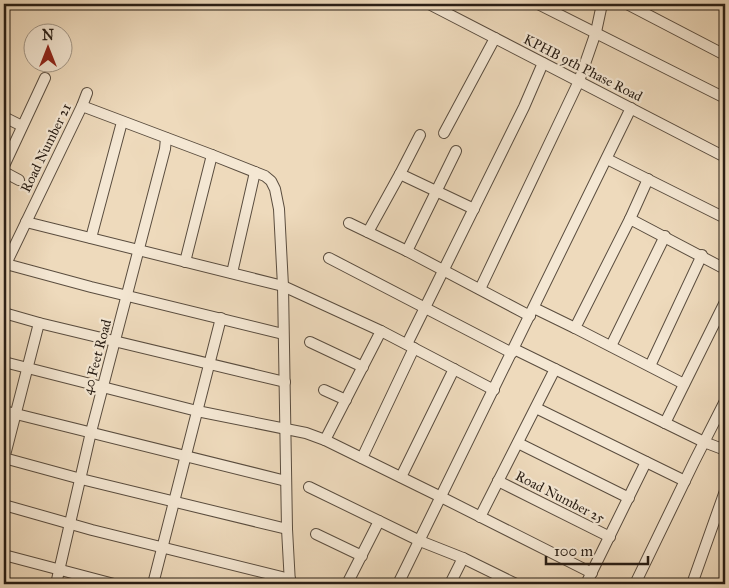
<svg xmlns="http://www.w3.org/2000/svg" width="729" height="588" font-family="'IM FELL Great Primer',serif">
<rect width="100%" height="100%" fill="#eedabc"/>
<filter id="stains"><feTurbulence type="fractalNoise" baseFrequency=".004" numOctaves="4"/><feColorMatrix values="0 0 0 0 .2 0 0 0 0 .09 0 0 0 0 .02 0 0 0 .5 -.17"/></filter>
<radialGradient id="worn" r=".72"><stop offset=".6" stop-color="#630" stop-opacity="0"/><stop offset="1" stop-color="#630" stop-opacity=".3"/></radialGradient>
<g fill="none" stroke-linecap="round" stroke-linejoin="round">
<g stroke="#5a4d3f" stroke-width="12">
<g id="minor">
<polyline points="429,4 725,157"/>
<polyline points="538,4 725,98"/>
<polyline points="627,4 725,55"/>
<polyline points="82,106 212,155 265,176 271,181 275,189 279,209 283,286 287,529 290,584"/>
<polyline points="4,117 22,126"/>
<polyline points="444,133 495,38"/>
<polyline points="607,159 725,218"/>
<polyline points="4,166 45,78"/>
<polyline points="4,172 19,180"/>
<polyline points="400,174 474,209"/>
<polyline points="630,219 648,179"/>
<polyline points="26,222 283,286 381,331 494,390"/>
<polyline points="349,223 407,251 530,316"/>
<polyline points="368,232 400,174 420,135"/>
<polyline points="91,238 122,122"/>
<polyline points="407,251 456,151"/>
<polyline points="329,258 512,353"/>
<polyline points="185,262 212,155"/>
<polyline points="6,264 91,287 283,334"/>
<polyline points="4,268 82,106 87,93"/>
<polyline points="232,273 255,172"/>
<polyline points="480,289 579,81 596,32 602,4"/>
<polyline points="534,308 575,328"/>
<polyline points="4,313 39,323 285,382"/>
<polyline points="381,331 325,440 441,497 592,573"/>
<polyline points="310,342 363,367"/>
<polyline points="407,344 524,107 543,63"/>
<polyline points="611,346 665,236"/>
<polyline points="514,349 704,442 725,450"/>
<polyline points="4,362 197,411 306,433 325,440"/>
<polyline points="650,366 702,255"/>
<polyline points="684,384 575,328 630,219 725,269"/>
<polyline points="324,390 346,400"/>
<polyline points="536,408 685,481"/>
<polyline points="4,411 286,481"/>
<polyline points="665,423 725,302"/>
<polyline points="518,443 629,498"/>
<polyline points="4,458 81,479 287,529"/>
<polyline points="362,458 414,348"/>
<polyline points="4,459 39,323"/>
<polyline points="401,477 454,369"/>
<polyline points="498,481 610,537"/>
<polyline points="309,487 420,541 463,558 516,584"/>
<polyline points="4,505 92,530 290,579"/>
<polyline points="480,517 555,369"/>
<polyline points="316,534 362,556"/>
<polyline points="4,555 114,584"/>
<polyline points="56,584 91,432 165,149 166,138"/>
<polyline points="153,584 221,318"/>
<polyline points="347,584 379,521"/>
<polyline points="398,584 631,108"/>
<polyline points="450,584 463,558"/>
<polyline points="586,584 646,462"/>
<polyline points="635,584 694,462 725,401"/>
<polyline points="692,584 725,491"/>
</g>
</g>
<use href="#minor" stroke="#f4e7d3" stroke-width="10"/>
</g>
<g text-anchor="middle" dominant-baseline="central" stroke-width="4.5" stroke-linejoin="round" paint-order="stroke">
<g font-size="14" fill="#291e15" stroke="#f4e7d3">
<text transform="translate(583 68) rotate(27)">KPHB 9th Phase Road</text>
<text transform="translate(46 148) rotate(-64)">Road Number 21</text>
<text transform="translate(97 357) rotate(-75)">40 Feet Road</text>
<text transform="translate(560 497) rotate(27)">Road Number 25</text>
</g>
</g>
<rect width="729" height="588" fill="none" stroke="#eedabc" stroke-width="20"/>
<rect x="5" y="5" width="719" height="578" fill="none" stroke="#291e15" stroke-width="2.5"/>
<rect x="10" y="10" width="709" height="568" fill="none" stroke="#291e15"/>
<g transform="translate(48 48)"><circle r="24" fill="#f4e7d3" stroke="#a39787"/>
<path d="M0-4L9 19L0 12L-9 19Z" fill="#8f2418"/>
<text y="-8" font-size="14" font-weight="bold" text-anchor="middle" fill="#291e15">N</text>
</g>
<path d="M546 556v8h102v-8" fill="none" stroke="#291e15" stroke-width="2.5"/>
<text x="554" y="556" font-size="15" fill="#291e15" stroke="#f4e7d3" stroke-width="4" paint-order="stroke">100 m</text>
<rect width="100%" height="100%" filter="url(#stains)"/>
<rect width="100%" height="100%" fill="url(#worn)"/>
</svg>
